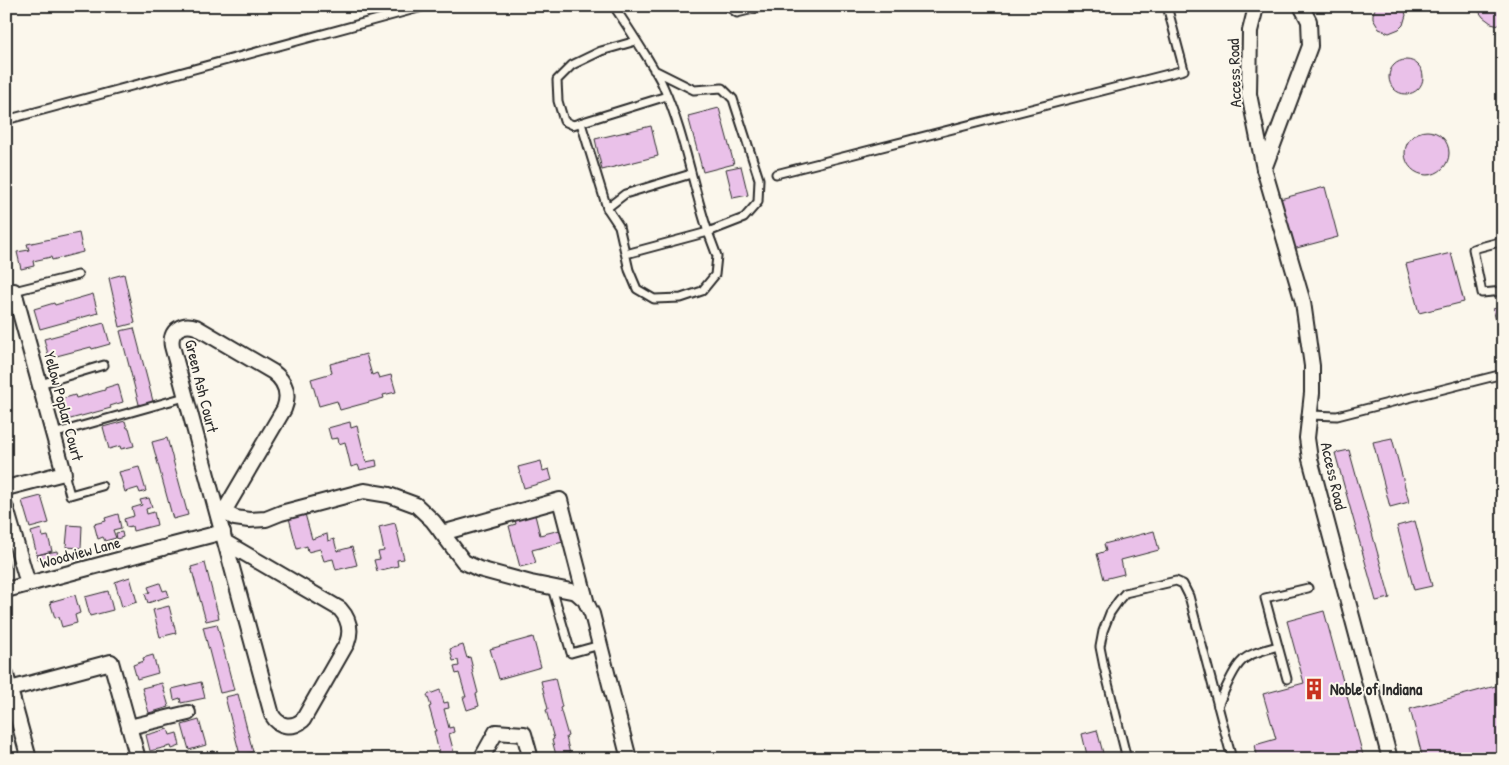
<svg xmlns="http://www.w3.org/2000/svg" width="1509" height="765" font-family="'Patrick Hand',sans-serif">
<rect width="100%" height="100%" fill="#fbf7ec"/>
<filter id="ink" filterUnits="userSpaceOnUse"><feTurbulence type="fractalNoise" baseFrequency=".02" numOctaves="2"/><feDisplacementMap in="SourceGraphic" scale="10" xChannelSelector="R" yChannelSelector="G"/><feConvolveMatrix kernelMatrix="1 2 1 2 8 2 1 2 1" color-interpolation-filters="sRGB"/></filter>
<g filter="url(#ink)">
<g fill="#eac1e9" stroke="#2b2b2b">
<polygon points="1376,6 1403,6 1406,15 1403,25 1399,29 1389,33 1379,29 1373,19 1373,14"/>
<polygon points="1475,6 1503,6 1503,26 1491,23 1483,17"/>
<circle cx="1406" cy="77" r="17"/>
<polygon points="719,108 734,164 703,172 688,116"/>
<polygon points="651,126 658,156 602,170 595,139"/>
<circle cx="1427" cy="153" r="22"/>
<polygon points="741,166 748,195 733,198 726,169"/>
<polygon points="1325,187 1338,237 1293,249 1280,199"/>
<polygon points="79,233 83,252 52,260 51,257 33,261 34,266 21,269 17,252 29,250 27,244"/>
<polygon points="1451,253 1464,302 1419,313 1406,264"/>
<polygon points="124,274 135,323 120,327 109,278"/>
<polygon points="93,294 98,313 40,329 34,309 54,303 55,305"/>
<polygon points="1503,306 1503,323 1497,324 1493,309"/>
<polygon points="104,323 110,344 92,349 91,347 49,358 44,339"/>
<polygon points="134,328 154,405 140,408 120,331"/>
<polygon points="366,354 372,375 377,373 379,378 391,375 396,392 383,395 384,398 340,410 337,401 319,406 311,379 332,373 330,364"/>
<polygon points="118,384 123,402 110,406 111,408 63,421 58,400 75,395 76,398 105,390 105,388"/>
<polygon points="125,421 127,428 129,428 134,446 121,449 120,446 109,449 103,427"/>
<polygon points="350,422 351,428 357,426 366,462 376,460 377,466 360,470 358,465 351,467 345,442 339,444 338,438 331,439 328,428"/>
<polygon points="167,438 188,515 173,519 152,442"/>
<polygon points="1392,438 1409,502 1390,507 1373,442"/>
<polygon points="1349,450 1390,598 1376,601 1335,453"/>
<polygon points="541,461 543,471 549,469 552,480 524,488 518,467"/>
<polygon points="139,467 146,491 140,493 138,488 125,492 119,472"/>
<polygon points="41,496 49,523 30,528 22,501"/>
<polygon points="149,498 152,507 146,509 147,514 154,512 157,525 133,531 132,526 126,527 124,519 134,516 132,508 142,505 140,500"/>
<polygon points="534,511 540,535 560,530 563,542 532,550 536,563 520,567 509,526 516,524 514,516"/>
<polygon points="118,514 121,528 113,530 116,538 105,541 103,537 98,539 94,524 106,521 105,518"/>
<polygon points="305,514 312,539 327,534 328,541 334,539 337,551 352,547 357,565 336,570 333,559 324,561 320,549 308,552 307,546 297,549 289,518"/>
<polygon points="1415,521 1432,586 1414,590 1397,526"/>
<polygon points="395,523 404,559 397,560 398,566 377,571 374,560 380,559 378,552 384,551 379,527"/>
<polygon points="68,525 82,526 81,548 66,547"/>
<polygon points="41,529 43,537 48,536 52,551 37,555 31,532"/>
<polygon points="1154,531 1159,550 1121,560 1124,574 1104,579 1097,554 1106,551 1104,544"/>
<polygon points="122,532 123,537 117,539 116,533"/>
<polygon points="57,551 58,556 44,559 44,558 38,559 37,555"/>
<polygon points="6,553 10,568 6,569"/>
<polygon points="205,563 219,618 206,621 191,567"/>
<polygon points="130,577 137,602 122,607 115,582"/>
<polygon points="160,583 163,591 167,590 169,596 148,603 145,594 150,592 148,587"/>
<polygon points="108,591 113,610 90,616 85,597"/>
<polygon points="75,595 80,613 75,615 77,623 62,627 59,617 55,618 50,602"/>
<polygon points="169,606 176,633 160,637 153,610"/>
<polygon points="1324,611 1364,759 1258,759 1255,745 1276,739 1263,694 1304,683 1287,621"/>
<polygon points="217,624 234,690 220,693 203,627"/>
<polygon points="533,637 541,667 499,679 490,649"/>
<polygon points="463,645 467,658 470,657 473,669 472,670 478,693 476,694 479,706 467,710 463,697 466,697 459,673 456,674 454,667 459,666 458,660 453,661 450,649"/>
<polygon points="153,655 158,673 137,679 133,665 144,661 143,658"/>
<polygon points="555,678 562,707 560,708 568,736 566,737 571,759 557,759 552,740 554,739 546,710 548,709 541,681"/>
<polygon points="201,682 205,698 181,703 180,698 174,700 172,689"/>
<polygon points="162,683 169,707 149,713 142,688"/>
<polygon points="1503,684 1503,759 1423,759 1410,709"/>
<polygon points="440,690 444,703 448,702 449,708 444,709 449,728 453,727 454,732 449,734 454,753 440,757 434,731 436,731 429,707 431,706 427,695"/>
<polygon points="238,694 253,752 240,755 225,697"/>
<polygon points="199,720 206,745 189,750 182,725"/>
<polygon points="168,729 170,735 177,733 180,746 172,749 171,746 150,751 146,735"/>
<polygon points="1097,730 1104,757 1088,759 1082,734"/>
<polygon points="213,751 215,759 200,759 198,754"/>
</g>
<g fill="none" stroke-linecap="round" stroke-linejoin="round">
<g stroke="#2b2b2b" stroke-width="11">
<g id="lane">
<path d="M 615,6 L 617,11 C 628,27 638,43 648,59 C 653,68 659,76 663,86 C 684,132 692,184 708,232 L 744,218 L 758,202 L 759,179 L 733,99 L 722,88 L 694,90 L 654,70"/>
<polyline points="727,6 737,13 766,6"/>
<polyline points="636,41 601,51 572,65 557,80 558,101 564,121 573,125 667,96"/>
<polyline points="6,120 426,6"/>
<polyline points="581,123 607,208 619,226 629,270 637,289 654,299 681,298 702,291 715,275 717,256 708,232 626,254"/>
<polyline points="776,174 1184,70 1167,6"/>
<polyline points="607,208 625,194 691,174"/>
<polyline points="1503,241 1473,249 1482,293 1503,291"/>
<polyline points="14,291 78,275"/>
<polyline points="40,384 104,365"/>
<polyline points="1310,415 1337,416 1503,374"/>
<polyline points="53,434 185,397"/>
<polyline points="64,473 70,495 102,486"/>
<polyline points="552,588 571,653 600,645"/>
<polyline points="1278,646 1287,679"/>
<path d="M 1218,706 C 1223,694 1233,669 1242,661 C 1249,653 1268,649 1278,646 L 1265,598 L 1308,588"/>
<polyline points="1127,759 1104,667 1100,647 1103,631 1110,613 1119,600 1125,593 1176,581 1183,584 1189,596 1232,759"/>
</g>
</g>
<g stroke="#2b2b2b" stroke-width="18">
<g id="street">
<polyline points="1257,6 1256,7 1250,31 1249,94 1264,169 1303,302 1312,366 1312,393 1307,438 1310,459 1390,759"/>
<polyline points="1264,169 1310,46 1309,21 1301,6"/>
<polyline points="6,488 64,473 14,291"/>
<polyline points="6,508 28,584"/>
<polyline points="224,512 235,518 249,520 266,519 281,513 364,491 389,495 416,505 433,521 464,562 479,569 531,583 576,592 585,600 592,614 629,759"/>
<path d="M 219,520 L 284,409 C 290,394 285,381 273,372 L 196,327 C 182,322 169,331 172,346 L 219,520 L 225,542 L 272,715 C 279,727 292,729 303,720 L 347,643 C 352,630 349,619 340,609 L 225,542"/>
<polyline points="442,533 560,500 587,604"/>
<polyline points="169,546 223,532"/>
<polyline points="6,590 163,548"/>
<polyline points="6,675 29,759"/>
<polyline points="10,689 111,662 138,759"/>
<polyline points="129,727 188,713"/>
<polyline points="481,759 496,732 524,734 531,759"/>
</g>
</g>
<use href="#lane" stroke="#fbf7ec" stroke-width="7"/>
<use href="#street" stroke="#fbf7ec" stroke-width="14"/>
</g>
</g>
<defs>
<g id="building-bare" transform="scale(1.725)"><path d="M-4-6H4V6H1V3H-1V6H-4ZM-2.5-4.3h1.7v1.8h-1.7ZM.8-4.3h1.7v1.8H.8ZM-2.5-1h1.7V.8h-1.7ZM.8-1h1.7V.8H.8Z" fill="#c8321e" stroke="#fbf7ec" stroke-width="2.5" paint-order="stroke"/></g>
</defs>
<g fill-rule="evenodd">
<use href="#building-bare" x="1314" y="689"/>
</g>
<g text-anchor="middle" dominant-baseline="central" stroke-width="4" stroke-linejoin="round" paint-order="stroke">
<g font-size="16" fill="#2b2b2b" stroke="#fbf7ec">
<text transform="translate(1234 73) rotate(-92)">Access Road</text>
<text transform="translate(202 386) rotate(76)">Green Ash Court</text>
<text transform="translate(64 406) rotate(75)">Yellow Poplar Court</text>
<text transform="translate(1334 476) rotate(77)">Access Road</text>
<text transform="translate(80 552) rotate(-15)">Woodview Lane</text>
</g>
<g font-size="16" font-weight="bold" fill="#2b2b2b" stroke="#fbf7ec" text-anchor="start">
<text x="1330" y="689">Noble of Indiana</text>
</g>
</g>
<rect width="1509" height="765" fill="none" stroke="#fbf7ec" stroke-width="25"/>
<rect x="12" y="12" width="1484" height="740" fill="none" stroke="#2b2b2b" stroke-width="2" filter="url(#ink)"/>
</svg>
